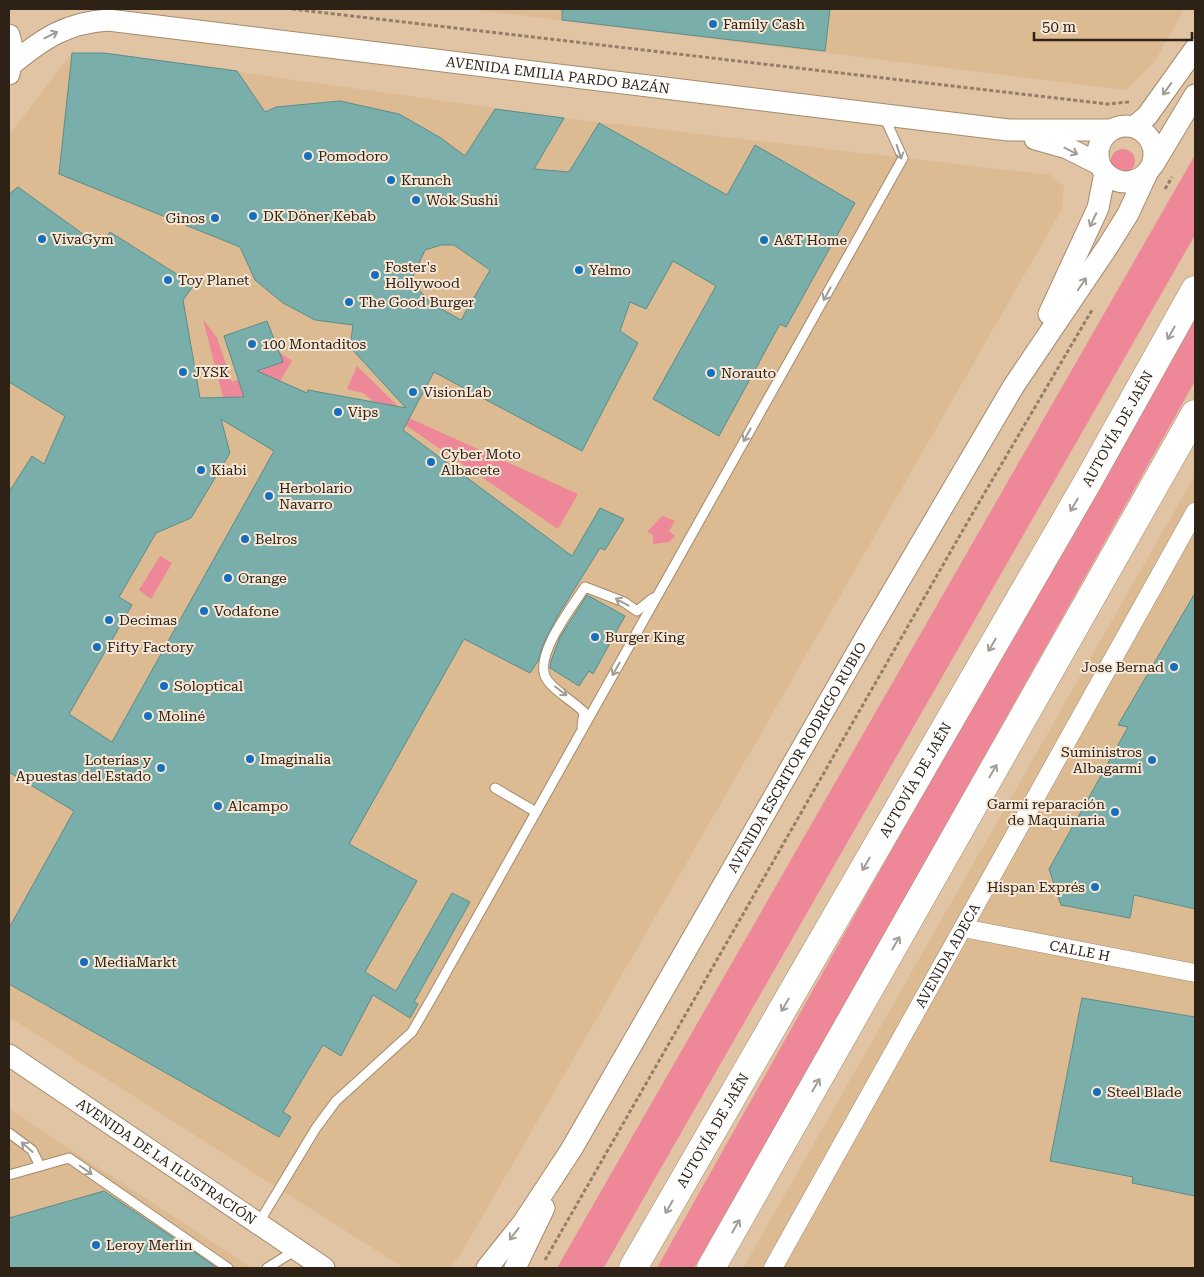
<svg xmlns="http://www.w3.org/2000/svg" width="1204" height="1277" font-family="'Roboto Serif',serif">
<rect width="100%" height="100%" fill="#e1c4a3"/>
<g fill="#dcba92">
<polygon points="470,9 1184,9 1155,61 1126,90"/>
<polygon points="72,53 104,53 564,118 1051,175 1064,186 1062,209 755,744 459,1257 449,1268 404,1268 9,1017 9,135"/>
<polygon points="1195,475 1195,1268 743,1268"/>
<polygon points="9,1109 252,1268 9,1268"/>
</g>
<g fill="#ee8797">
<circle cx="1123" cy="161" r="12"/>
<polygon points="1195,155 1195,235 606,1264 603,1268 557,1268"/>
<polygon points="1195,315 1195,381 816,1056 694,1268 657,1268 877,876"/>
<polygon points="203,319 217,338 232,382 282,362 279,352 292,361 280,381 242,408 227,413"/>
<polygon points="357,366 411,419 578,494 558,529 389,414 363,393 347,389"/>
<polygon points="662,516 675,521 669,531 675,536 669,542 653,544 653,535 647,532"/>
<polygon points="160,556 172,563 151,599 139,590"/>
</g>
<g fill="#79aeaa" stroke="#5a8d8a" fill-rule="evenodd">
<polygon points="562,9 830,9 825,51 562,20"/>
<path d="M 72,53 L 104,53 L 237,71 L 265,112 L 276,107 L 340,101 L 399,114 L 441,138 L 465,156 L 495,109 L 564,118 L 534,169 L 569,172 L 599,123 L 727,195 L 755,145 L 855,203 L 786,327 L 780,324 L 719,436 L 653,399 L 716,286 L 673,261 L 646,309 L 630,302 L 620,331 L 638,343 L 582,451 L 434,372 L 403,430 L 572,556 L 600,508 L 624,519 L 605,550 L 600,548 L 557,617 L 543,645 L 538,661 L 530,673 L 464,639 L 349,844 L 417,881 L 365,972 L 396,991 L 452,893 L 470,902 L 414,1002 L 418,1004 L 410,1018 L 373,995 L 341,1056 L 323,1045 L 283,1112 L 291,1117 L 279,1137 L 9,984 L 9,928 L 74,811 L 9,772 L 9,492 L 32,456 L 44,464 L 65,416 L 9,382 L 9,194 L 18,187 L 101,247 L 110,232 L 194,285 L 183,300 L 200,398 L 244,397 L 224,336 L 267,321 L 283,362 L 257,371 L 307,393 L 308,390 L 406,408 L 350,347 L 353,325 L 315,320 L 283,303 L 255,280 L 240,247 L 59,174 ZM 441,245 L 454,245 L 490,270 L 461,320 L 431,303 L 411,281 L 425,250 ZM 221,419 L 274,451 L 112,742 L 69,714 L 132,605 L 119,597 L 156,533 L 191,518 L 230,453 Z"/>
<polygon points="1195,593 1195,909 1134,895 1130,918 1061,905 1049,869 1128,727 1118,725"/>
<polygon points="587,595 625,616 593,674 589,671 579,686 550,668 551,661 560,637"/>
<polygon points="1082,998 1195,1017 1195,1196 1132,1183 1133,1177 1050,1161"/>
<polygon points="104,1191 190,1249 217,1268 9,1268 9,1218"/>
</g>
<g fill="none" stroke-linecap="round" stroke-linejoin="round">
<g stroke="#a58a6b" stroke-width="11">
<g id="service">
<path d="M 582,726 L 584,712 C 574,702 556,692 548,681 C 530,660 572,607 585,587 L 624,602 L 637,611 L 653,598"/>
<polyline points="495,788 536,812"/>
<polyline points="9,1133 32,1150 40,1166"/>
<polyline points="9,1175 69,1158 228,1268"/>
<polyline points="258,1224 316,1128 336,1101 412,1032 434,994 903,158 887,123 882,118"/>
<polyline points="267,1268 296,1250"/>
</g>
</g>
<g stroke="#a58a6b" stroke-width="19">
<g id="minor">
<path id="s1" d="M 963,928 L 1195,973"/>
<path id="s2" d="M 773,1268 L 1195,512"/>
</g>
</g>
<g stroke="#a58a6b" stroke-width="23">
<g id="tertiary">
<polyline points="9,35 13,51 9,74"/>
<path id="s3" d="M 12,64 C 44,38 66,23 108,20 L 1008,130 L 1109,130"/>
<circle cx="1126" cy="154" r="28"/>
<polyline points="1135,126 1147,116 1195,49"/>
<polyline points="1035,139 1067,148 1099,164"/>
<polyline points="1153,165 1195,95"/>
<polyline points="1049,314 1098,208 1105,173"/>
<path id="s4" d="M 9,1055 L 324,1268"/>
<path id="s5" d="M 487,1268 L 523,1223 L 571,1150 L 866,637 L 1013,387 L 1108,246 L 1128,214 L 1147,173"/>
<polyline points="515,1268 544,1208"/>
</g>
</g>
<g stroke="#a58a6b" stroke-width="29">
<g id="motorway">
<path id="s6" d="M 633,1268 L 1087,483 L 1195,290"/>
<polyline points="711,1268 1195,414"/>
</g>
</g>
<g stroke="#947f66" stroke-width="3" stroke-dasharray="4 2.5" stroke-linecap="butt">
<polyline points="292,9 1107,104 1129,102"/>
<polyline points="1165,189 1172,177"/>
<polyline points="545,1260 967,523 1092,310"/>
</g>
<use href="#service" stroke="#fff" stroke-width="9"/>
<use href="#minor" stroke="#fff" stroke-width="18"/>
<use href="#tertiary" stroke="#fff" stroke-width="21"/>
<use href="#motorway" stroke="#fff" stroke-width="28"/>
</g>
<defs><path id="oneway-shaft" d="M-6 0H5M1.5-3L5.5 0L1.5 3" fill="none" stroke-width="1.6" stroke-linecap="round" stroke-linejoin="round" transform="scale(1.25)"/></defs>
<g stroke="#a09c96">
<use href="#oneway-shaft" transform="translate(51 35) rotate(-26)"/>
<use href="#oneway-shaft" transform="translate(1167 89) rotate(126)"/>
<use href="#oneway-shaft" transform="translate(1071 151) rotate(27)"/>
<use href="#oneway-shaft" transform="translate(899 152) rotate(71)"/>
<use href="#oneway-shaft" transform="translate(1093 220) rotate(116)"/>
<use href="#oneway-shaft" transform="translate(1082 284) rotate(-56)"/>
<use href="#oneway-shaft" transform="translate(827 294) rotate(119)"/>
<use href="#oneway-shaft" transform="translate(1171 333) rotate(119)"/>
<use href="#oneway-shaft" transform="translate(747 435) rotate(119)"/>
<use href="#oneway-shaft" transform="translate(1074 505) rotate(120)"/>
<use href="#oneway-shaft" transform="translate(622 602) rotate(-152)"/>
<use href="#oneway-shaft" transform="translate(992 645) rotate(120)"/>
<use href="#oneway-shaft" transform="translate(616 669) rotate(120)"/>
<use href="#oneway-shaft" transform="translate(561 691) rotate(37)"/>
<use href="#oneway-shaft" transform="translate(993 771) rotate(-60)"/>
<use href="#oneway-shaft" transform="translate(866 864) rotate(120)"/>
<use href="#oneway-shaft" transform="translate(896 943) rotate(-60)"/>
<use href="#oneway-shaft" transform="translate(785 1005) rotate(120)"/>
<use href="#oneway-shaft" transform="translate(816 1085) rotate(-60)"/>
<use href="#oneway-shaft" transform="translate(27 1147) rotate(-139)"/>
<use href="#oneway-shaft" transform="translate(86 1170) rotate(35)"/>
<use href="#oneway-shaft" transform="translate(669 1207) rotate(120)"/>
<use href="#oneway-shaft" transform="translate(736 1226) rotate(-60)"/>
<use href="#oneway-shaft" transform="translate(514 1234) rotate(128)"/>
</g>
<g fill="#156fbc" stroke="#f6e7d7" stroke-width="2">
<circle cx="713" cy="24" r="5"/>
<circle cx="308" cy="156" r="5"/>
<circle cx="391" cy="180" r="5"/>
<circle cx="416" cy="200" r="5"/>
<circle cx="253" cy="216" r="5"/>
<circle cx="215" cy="218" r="5"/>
<circle cx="42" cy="239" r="5"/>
<circle cx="764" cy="240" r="5"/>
<circle cx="579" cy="270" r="5"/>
<circle cx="375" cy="275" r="5"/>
<circle cx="168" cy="280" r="5"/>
<circle cx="349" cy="302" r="5"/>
<circle cx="252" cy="344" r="5"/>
<circle cx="183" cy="372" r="5"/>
<circle cx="711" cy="373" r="5"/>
<circle cx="413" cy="392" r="5"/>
<circle cx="338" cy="412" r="5"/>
<circle cx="431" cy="462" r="5"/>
<circle cx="201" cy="470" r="5"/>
<circle cx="269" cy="496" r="5"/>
<circle cx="245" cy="539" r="5"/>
<circle cx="228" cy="578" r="5"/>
<circle cx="204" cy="611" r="5"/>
<circle cx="109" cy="620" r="5"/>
<circle cx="595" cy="637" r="5"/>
<circle cx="97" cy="647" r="5"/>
<circle cx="1174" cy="667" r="5"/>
<circle cx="164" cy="686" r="5"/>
<circle cx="148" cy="716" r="5"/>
<circle cx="250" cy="759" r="5"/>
<circle cx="1152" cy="760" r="5"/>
<circle cx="161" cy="768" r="5"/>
<circle cx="218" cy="806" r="5"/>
<circle cx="1115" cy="812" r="5"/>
<circle cx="1095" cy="887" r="5"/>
<circle cx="84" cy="962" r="5"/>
<circle cx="1097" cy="1092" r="5"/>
<circle cx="96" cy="1245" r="5"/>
</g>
<g text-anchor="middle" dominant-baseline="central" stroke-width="4" stroke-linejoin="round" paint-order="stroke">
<g font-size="14" fill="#2d2215" stroke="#f6e7d7" text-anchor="start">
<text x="723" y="24">Family Cash</text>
<text x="318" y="156">Pomodoro</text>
<text x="401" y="180">Krunch</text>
<text x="426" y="200">Wok Sushi</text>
<text x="263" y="216">DK Döner Kebab</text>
<text x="205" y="218" text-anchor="end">Ginos</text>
<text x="52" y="239">VivaGym</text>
<text x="774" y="240">A&amp;T Home</text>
<text x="385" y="267">Foster's<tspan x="385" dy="16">Hollywood</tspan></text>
<text x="589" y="270">Yelmo</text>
<text x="178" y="280">Toy Planet</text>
<text x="359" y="302">The Good Burger</text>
<text x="262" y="344">100 Montaditos</text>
<text x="193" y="372">JYSK</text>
<text x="721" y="373">Norauto</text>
<text x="423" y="392">VisionLab</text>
<text x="348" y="412">Vips</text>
<text x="441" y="454">Cyber Moto<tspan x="441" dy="16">Albacete</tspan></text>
<text x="211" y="470">Kiabi</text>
<text x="279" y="488">Herbolario<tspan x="279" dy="16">Navarro</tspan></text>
<text x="255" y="539">Belros</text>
<text x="238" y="578">Orange</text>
<text x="214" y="611">Vodafone</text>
<text x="119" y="620">Decimas</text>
<text x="605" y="637">Burger King</text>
<text x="107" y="647">Fifty Factory</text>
<text x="1164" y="667" text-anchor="end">Jose Bernad</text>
<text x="174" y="686">Soloptical</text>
<text x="158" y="716">Moliné</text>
<text x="1142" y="752" text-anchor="end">Suministros<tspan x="1142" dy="16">Albagarmi</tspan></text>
<text x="260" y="759">Imaginalia</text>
<text x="151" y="760" text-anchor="end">Loterías y<tspan x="151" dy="16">Apuestas del Estado</tspan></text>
<text x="1105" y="804" text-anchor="end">Garmi reparación<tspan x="1105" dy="16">de Maquinaria</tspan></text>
<text x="228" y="806">Alcampo</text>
<text x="1085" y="887" text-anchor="end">Hispan Exprés</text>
<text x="94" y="962">MediaMarkt</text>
<text x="1107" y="1092">Steel Blade</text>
<text x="106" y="1245">Leroy Merlin</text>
</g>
<g font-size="14" fill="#2d2215" stroke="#f6e7d7">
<text stroke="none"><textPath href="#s3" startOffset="561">AVENIDA EMILIA PARDO BAZÁN</textPath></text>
<text stroke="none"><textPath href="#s6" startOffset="969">AUTOVÍA DE JAÉN</textPath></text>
<text stroke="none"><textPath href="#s5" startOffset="598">AVENIDA ESCRITOR RODRIGO RUBIO</textPath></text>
<text stroke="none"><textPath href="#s6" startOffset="564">AUTOVÍA DE JAÉN</textPath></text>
<text stroke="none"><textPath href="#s1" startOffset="119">CALLE H</textPath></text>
<text stroke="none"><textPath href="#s2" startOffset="358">AVENIDA ADECA</textPath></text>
<text stroke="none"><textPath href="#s6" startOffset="159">AUTOVÍA DE JAÉN</textPath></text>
<text stroke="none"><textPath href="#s4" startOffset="190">AVENIDA DE LA ILUSTRACIÓN</textPath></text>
</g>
</g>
<rect width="1204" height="1277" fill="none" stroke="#2d2215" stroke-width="20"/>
<path d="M1034 32v8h158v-8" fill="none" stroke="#2d2215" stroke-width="2.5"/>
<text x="1042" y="32" font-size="15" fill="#2d2215" stroke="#f6e7d7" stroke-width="4" paint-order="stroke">50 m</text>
</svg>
